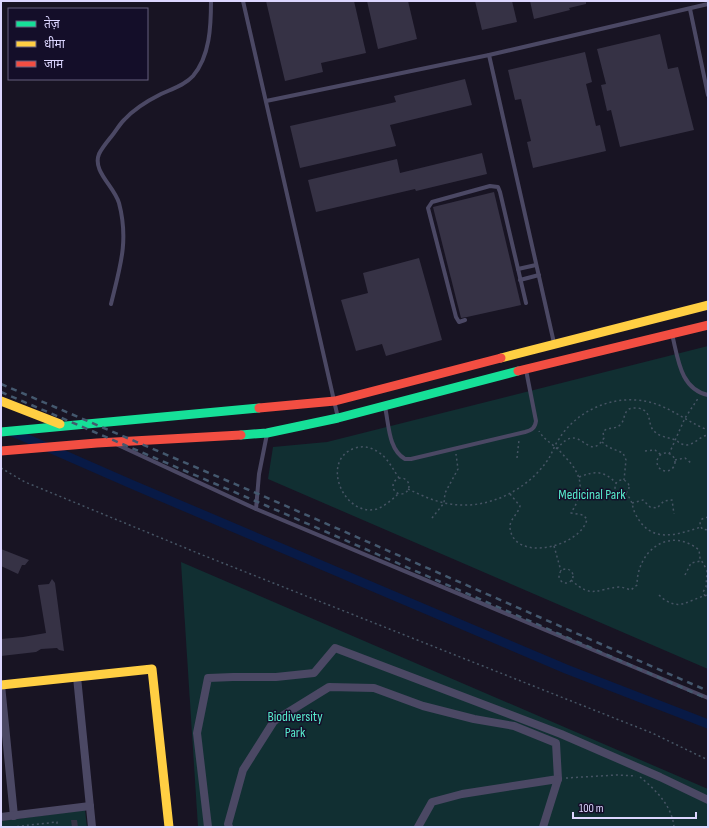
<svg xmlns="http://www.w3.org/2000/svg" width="709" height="828" font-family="'Sofia Sans Condensed','Noto Sans Devanagari',sans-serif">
<rect width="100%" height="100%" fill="#181423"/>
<g fill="#112f32">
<polygon points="708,346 708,669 268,479 273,447 327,442"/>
<polygon points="181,562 708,789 708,827 198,827"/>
<polygon points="85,810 87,827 1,827 1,821"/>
</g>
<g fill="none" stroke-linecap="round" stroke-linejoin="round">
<polyline stroke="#081a46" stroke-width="9" points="10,431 131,484 566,669 708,724"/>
</g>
<g fill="#363245">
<polygon points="266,1 354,1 366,53 321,63 323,72 285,81"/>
<polygon points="367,1 408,1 417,39 378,49"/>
<polygon points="475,1 512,1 517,22 482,30"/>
<polygon points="530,1 586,1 586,4 569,8 570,10 534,19"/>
<polygon points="660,34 668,69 678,67 694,130 620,147 611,110 607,111 601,85 606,84 597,49"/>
<polygon points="585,52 592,82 586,84 596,126 600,125 606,151 533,168 527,142 531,141 521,99 515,100 508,70"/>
<polygon points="465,79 472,105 390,125 396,146 300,168 290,126 396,102 394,96"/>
<polygon points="482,153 487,174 416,191 415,189 316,212 308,180 397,159 400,173"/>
<polygon points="494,192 521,305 467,317 461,318 433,207"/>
<polygon points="419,258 442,340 386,356 382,344 356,351 341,300 368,293 363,273"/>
<polygon points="1,549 29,560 25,565 22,565 18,574 1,566"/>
<polygon points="52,579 55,583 64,651 59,650 57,648 41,649 36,652 1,656 1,639 23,637 46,633 38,585 49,584"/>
<polygon points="71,820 77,820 78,827 72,827"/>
</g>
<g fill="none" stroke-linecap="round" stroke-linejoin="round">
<g stroke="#465464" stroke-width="1.5" stroke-dasharray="2 3" stroke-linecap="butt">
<polyline points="602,442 608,447 623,453 626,460 624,480"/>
<path d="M 557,449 C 581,418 587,465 604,438 L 603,432 C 608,426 615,430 620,425 C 625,421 623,413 629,409 C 632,408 635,408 638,408 C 654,411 646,425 655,432 C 660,437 668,437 675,440 C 679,442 682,445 686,445 C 694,445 700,436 708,435"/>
<polyline points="645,451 655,450 661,455"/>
<circle cx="666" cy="462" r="9"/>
<polyline points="669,454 685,418 699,397"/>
<polyline points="517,458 519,440"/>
<polyline points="675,460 685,458 691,463"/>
<polyline points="1,468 25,482 200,554 652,733 708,760"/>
<polyline points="708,473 708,477"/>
<path d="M 579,477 C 595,471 603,470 616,483"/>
<path d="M 399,478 C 394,471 388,459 381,454 C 373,448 365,445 355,448 C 319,460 344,518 377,509 C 385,506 393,499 399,493"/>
<circle cx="401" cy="486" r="8"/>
<circle cx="622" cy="487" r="7"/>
<path d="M 408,489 C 421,495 435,502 450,504 C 487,510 526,491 547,461 C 552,454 554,446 559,439 C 575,413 606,398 636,400 C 666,402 682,420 708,430"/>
<path d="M 625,493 C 634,501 631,506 636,515 C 651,544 676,535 701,527"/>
<path d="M 510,494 L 520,506 C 518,514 509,520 510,528 C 514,563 581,547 587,519 L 583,515 L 571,513 C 585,491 583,475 565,457 C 562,453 558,449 554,446 C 548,441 543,438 539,431"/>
<polyline points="632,503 643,500 650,507 657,508 664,501 672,500 674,514"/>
<polyline points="708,517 702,519 700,523 702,529 708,530"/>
<polyline points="432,518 444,503 445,493 458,469 456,454"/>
<polyline points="554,546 561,571"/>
<circle cx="566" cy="576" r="7"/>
<polyline points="685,575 691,563 701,561"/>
<path d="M 571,580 C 592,599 596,589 619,587 C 623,587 627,589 631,590 L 637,585 C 637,550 670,526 699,550 L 700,558 L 708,572"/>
<path d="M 659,595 C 679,614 688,599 708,595"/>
<polyline points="705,596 703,592 706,587 707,571"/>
<path d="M 640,777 C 656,790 672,806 674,827"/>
<polyline points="566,778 617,775 636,776"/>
<polyline points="12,827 57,822 57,827"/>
</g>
<g stroke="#4b4864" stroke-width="4">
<polyline points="243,1 338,418"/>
<polyline points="690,9 708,95"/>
<polyline points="489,55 554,343"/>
<polyline points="266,101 489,55 708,4"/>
<polyline points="518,269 536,265"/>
<polyline points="520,280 539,275"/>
<path d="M 111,304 C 120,267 129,241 119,203 C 114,186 92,171 99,154 C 102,148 107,142 111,137 C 116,131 119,125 124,120 C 134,109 149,100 161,94 C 172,89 185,85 193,76 C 210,56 211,26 211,1"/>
<polyline points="465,320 459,322 456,317 428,208 432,202 490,186 498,187 500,192 526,303"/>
<path d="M 672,334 C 678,358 680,389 708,395"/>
<path d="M 385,407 C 389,424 388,449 405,459 L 411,459 L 525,432 C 532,430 535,428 536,421 L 526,370"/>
<polyline points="267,434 259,474 256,509 708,698"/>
<polyline points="118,445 256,509"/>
</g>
<g stroke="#4b4864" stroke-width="8">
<polyline points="77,677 92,827"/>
<polyline points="1,685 14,816"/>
<polyline points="1,817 90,806"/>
<polyline points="208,827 197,733 208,678 233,677 276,677 314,673 335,648 561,734 660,777 708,800"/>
<polyline points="229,827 228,824 243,770 274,721 329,687 374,688 423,706 474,719 514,726 556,743 558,779 462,794 432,802 418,827"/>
<polyline points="543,827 558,779"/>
</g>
<g stroke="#16e098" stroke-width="9">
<polyline points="1,432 259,408"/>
<polyline points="241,435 267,433 338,418 518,371"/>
</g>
<g stroke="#ffcf43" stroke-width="9">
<polyline points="501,358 708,305"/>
<polyline points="1,401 60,424"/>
<polyline points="1,685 152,669 169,827"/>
</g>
<g stroke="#f24e42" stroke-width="9">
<polyline points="518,371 708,325"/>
<polyline points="259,408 335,401 501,358"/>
<polyline points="1,451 97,443 241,435"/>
</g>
<g stroke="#44586e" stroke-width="2.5" stroke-dasharray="6 5" stroke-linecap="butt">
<polyline points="1,384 270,499 708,691"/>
<polyline points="1,392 267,506 708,699"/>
</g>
</g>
<g text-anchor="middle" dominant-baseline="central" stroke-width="3" stroke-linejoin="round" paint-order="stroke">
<g font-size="14" fill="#57eacc" stroke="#140e29">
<text x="592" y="494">Medicinal Park</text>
<text x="295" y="716">Biodiversity<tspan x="295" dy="16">Park</tspan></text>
</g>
</g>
<rect width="709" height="828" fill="none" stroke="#dcd6ff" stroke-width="4"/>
<rect x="8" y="8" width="140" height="72" fill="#140e29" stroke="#645e7f"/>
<rect x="16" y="21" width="20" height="6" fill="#16e098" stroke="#645e7f"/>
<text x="44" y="28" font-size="12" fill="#dcd6ff">तेज़</text>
<rect x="16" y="41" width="20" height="6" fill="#ffcf43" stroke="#645e7f"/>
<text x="44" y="48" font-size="12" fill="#dcd6ff">धीमा</text>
<rect x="16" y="61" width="20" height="6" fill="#f24e42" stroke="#645e7f"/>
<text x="44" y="68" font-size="12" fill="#dcd6ff">जाम</text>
<path d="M573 812v6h123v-6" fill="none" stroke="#dcd6ff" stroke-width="2"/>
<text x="579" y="812" font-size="12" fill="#dcd6ff" stroke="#140e29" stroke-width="3" paint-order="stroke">100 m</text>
</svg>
